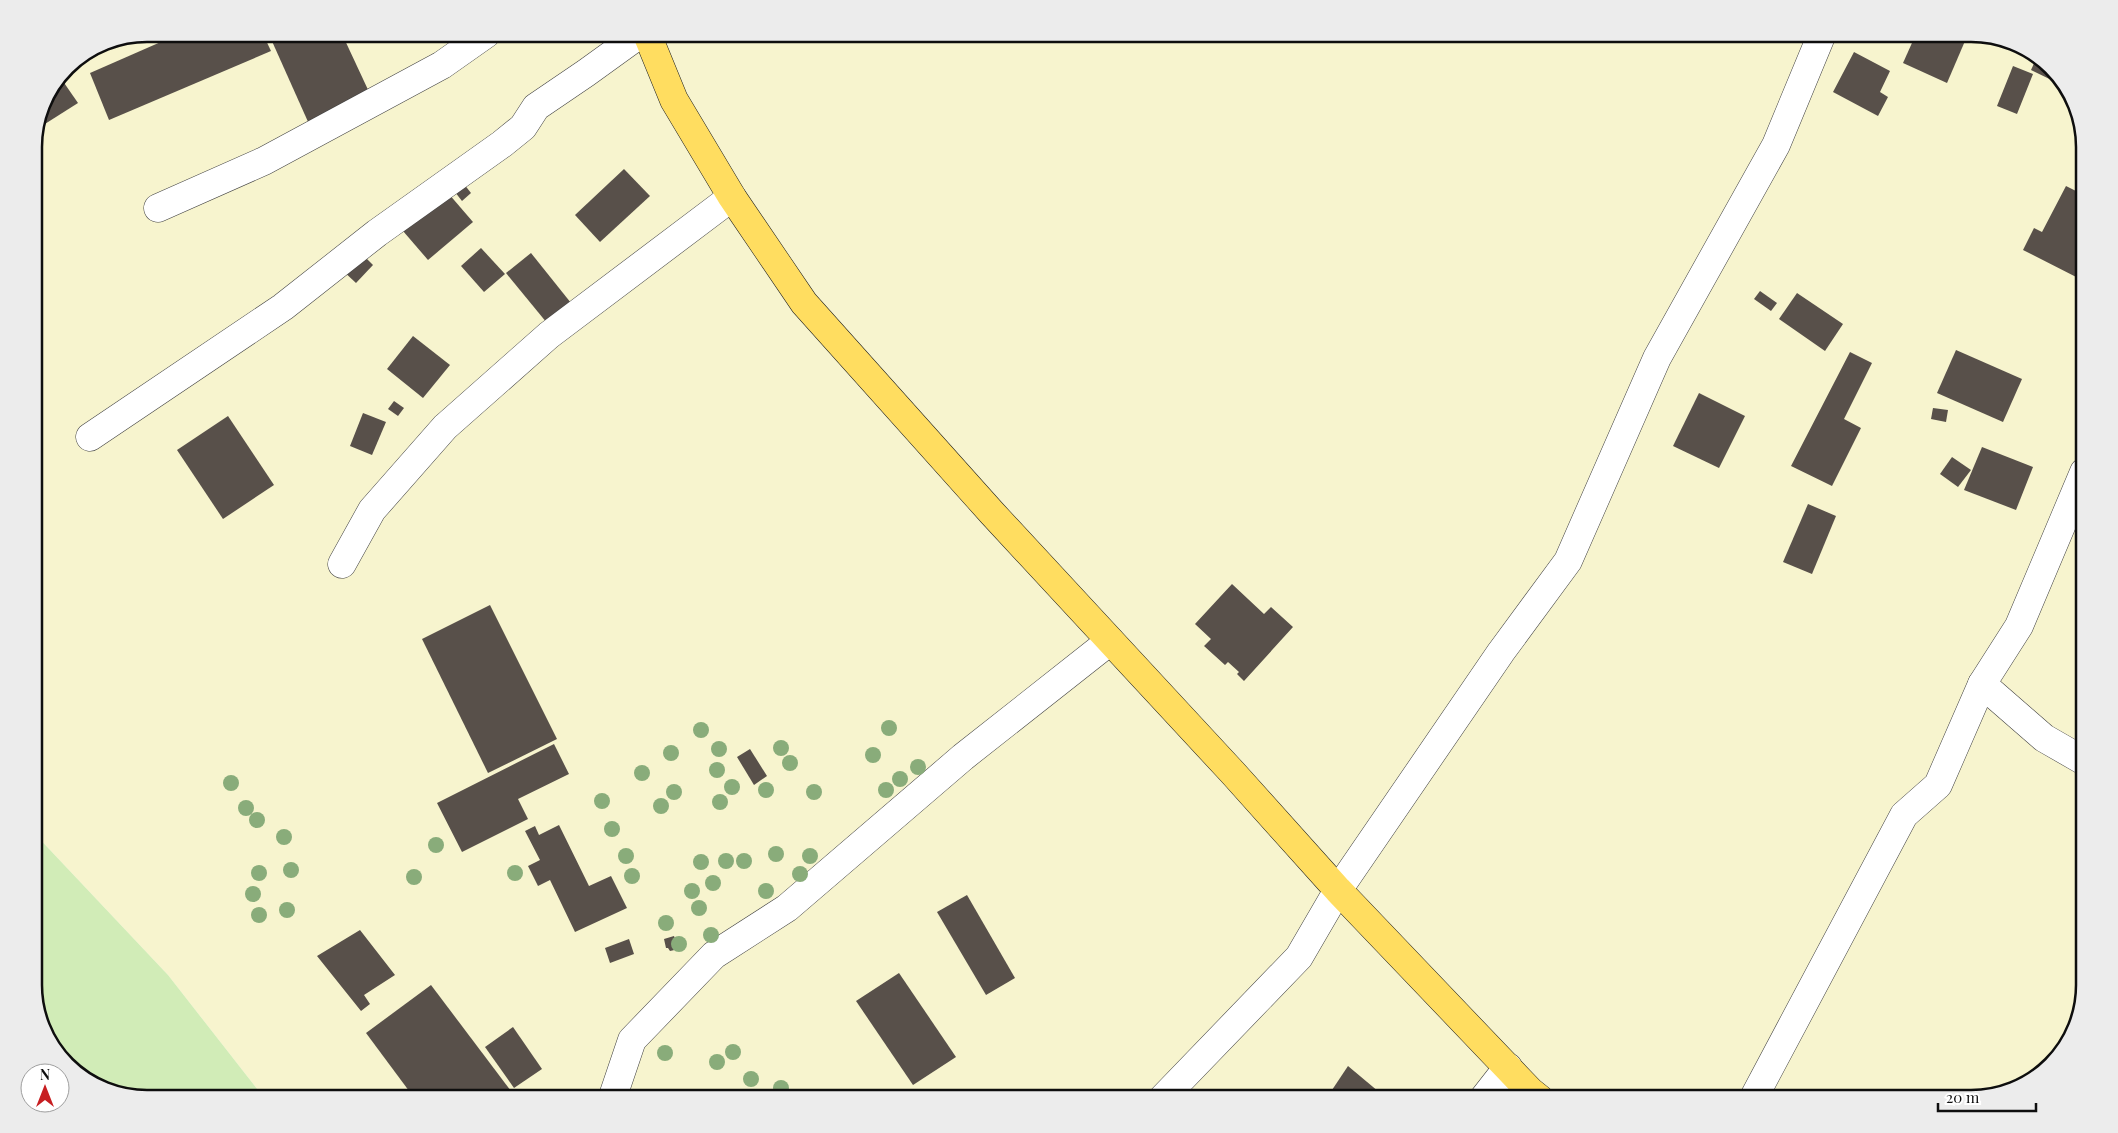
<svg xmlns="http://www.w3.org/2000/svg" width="2118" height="1133" font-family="'Playfair Display',serif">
<rect width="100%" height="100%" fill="#fffcf0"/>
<polygon fill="#f7f4ce" points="147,34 1971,34 2021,46 2065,84 2084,140 2084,986 2072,1036 2028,1084 1971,1099 265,1099 168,975 34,833 34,140 45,97 67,67 104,42"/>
<polygon fill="#d1ecb7" points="34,833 168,975 265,1099 147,1099 97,1087 53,1049 34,993"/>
<g fill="#58504a">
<polygon points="179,34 263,34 271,51 109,120 90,73"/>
<polygon points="282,34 342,34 370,94 309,124 271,39"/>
<polygon points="1916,34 1968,34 1947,83 1903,63"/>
<polygon points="1854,52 1890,71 1880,92 1888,97 1878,116 1833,92"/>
<polygon points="2036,59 2065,84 2066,87 2031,70"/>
<polygon points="2013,66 2033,74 2017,114 1997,106"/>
<polygon points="60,77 78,103 37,129 45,97"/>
<polygon points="624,169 650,196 600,242 575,215"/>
<polygon points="460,179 471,193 462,201 451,187"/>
<polygon points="2066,186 2084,195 2084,281 2023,250 2034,228 2042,232"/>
<polygon points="448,193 473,222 428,260 403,231"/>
<polygon points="481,248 505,274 484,292 461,266"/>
<polygon points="359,251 373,265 356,283 341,269"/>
<polygon points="531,253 571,303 547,323 506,273"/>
<polygon points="1760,291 1777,303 1771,311 1754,299"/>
<polygon points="1797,293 1843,324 1825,351 1779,319"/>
<polygon points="413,336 450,365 423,398 387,369"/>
<polygon points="1956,350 2022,379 2003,422 1937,393"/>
<polygon points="1850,352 1872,363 1844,419 1861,428 1832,486 1791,466"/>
<polygon points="1699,393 1745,416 1719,468 1673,446"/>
<polygon points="394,401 404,408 398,416 388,409"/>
<polygon points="1933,408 1948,410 1946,422 1931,419"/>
<polygon points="363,413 386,422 372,455 350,446"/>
<polygon points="228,416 274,485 223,519 177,450"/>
<polygon points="1982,447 2033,467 2016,510 1964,490"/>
<polygon points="1952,457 1971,470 1958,487 1940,474"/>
<polygon points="1808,504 1836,516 1812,574 1783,562"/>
<polygon points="1232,584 1264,614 1271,607 1293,627 1244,681 1237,674 1239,672 1228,662 1225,665 1204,646 1211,639 1195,624"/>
<polygon points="490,605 557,739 488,773 422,639"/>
<polygon points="554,744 569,774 518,799 528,819 462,852 437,803"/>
<polygon points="750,749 767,776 754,785 737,757"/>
<polygon points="559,825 589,886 611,876 627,908 575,932 550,880 538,886 528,866 540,860 525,831 535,826 539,835"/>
<polygon points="967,895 1015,978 986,995 937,912"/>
<polygon points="360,930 395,975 364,995 370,1004 361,1011 317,956"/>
<polygon points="674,936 679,949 670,951 668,948 666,948 664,939"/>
<polygon points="629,939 634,954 610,963 605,948"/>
<polygon points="899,973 956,1057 913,1085 856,1001"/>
<polygon points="431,985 517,1099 415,1099 366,1033"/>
<polygon points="513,1027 542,1069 514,1088 485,1047"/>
<polygon points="1348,1066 1385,1097 1383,1099 1326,1099"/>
</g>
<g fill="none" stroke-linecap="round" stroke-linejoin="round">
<g stroke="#414141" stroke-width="29">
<g id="minor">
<polyline points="158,208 264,161 442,65 486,34"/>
<polyline points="90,437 283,307 377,233 502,144 523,127 536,107 586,73 640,34"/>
<polyline points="342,564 372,510 445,427 549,335 732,197"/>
<polyline points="1982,684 2019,626 2084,472"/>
<polyline points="612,1099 632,1040 714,955 787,908 963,757 1110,641"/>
<polyline points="1162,1099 1299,957 1338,890 1501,652 1568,561 1657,358 1776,145 1822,34"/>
<polyline points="1483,1099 1508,1067"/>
<polyline points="1753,1099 1904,815 1938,785 1982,684 2044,738 2084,761"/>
</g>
</g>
<g stroke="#1f1f1f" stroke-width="29">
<polyline id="major" points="647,34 674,100 732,197 804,303 992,513 1233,773 1338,890 1530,1091 1540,1099"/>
</g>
<use href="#minor" stroke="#fff" stroke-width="28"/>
<use href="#major" stroke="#ffdd60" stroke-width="28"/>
</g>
<g fill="#89ac7a">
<circle cx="889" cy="728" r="8"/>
<circle cx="701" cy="730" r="8"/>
<circle cx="781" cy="748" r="8"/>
<circle cx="719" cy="749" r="8"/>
<circle cx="671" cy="753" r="8"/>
<circle cx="873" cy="755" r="8"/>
<circle cx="790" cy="763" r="8"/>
<circle cx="918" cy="767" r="8"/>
<circle cx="717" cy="770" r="8"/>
<circle cx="642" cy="773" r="8"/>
<circle cx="900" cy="779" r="8"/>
<circle cx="231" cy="783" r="8"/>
<circle cx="732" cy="787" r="8"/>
<circle cx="766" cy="790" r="8"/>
<circle cx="886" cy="790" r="8"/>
<circle cx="674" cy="792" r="8"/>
<circle cx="814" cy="792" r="8"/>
<circle cx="602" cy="801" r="8"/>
<circle cx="720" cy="802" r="8"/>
<circle cx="661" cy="806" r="8"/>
<circle cx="246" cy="808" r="8"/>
<circle cx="257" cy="820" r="8"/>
<circle cx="612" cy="829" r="8"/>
<circle cx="284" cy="837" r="8"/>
<circle cx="436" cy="845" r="8"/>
<circle cx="776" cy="854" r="8"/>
<circle cx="626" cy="856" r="8"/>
<circle cx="810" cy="856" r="8"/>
<circle cx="726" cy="861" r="8"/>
<circle cx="744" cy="861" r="8"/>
<circle cx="701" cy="862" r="8"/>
<circle cx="291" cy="870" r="8"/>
<circle cx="259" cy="873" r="8"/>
<circle cx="515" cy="873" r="8"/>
<circle cx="800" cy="874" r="8"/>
<circle cx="632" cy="876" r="8"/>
<circle cx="414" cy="877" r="8"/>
<circle cx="713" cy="883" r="8"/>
<circle cx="692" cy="891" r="8"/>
<circle cx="766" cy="891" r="8"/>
<circle cx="253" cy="894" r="8"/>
<circle cx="699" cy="908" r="8"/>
<circle cx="287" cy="910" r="8"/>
<circle cx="259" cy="915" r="8"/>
<circle cx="666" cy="923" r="8"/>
<circle cx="711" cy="935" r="8"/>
<circle cx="679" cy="944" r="8"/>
<circle cx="733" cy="1052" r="8"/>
<circle cx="665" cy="1053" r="8"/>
<circle cx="717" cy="1062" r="8"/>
<circle cx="751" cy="1079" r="8"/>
<circle cx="781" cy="1088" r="8"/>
</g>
<path d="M0 0H2118V1133H0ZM147 42H1971A105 105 0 0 1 2076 147V985A105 105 0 0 1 1971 1090H147A105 105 0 0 1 42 985V147A105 105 0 0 1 147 42Z" fill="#ececec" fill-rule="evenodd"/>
<path fill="none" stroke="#0e0e0e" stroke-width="2.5" d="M147 42H1971A105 105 0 0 1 2076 147V985A105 105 0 0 1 1971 1090H147A105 105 0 0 1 42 985V147A105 105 0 0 1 147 42Z"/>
<g transform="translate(45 1088)"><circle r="24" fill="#ffffff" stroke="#9f9f9f"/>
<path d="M0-4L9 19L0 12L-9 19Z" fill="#c71e21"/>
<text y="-8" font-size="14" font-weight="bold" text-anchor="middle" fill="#0e0e0e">N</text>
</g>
<path d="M1938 1103v8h98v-8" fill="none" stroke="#0e0e0e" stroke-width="2.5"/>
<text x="1946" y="1103" font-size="15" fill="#0e0e0e" stroke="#ffffff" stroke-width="4" paint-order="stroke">20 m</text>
</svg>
